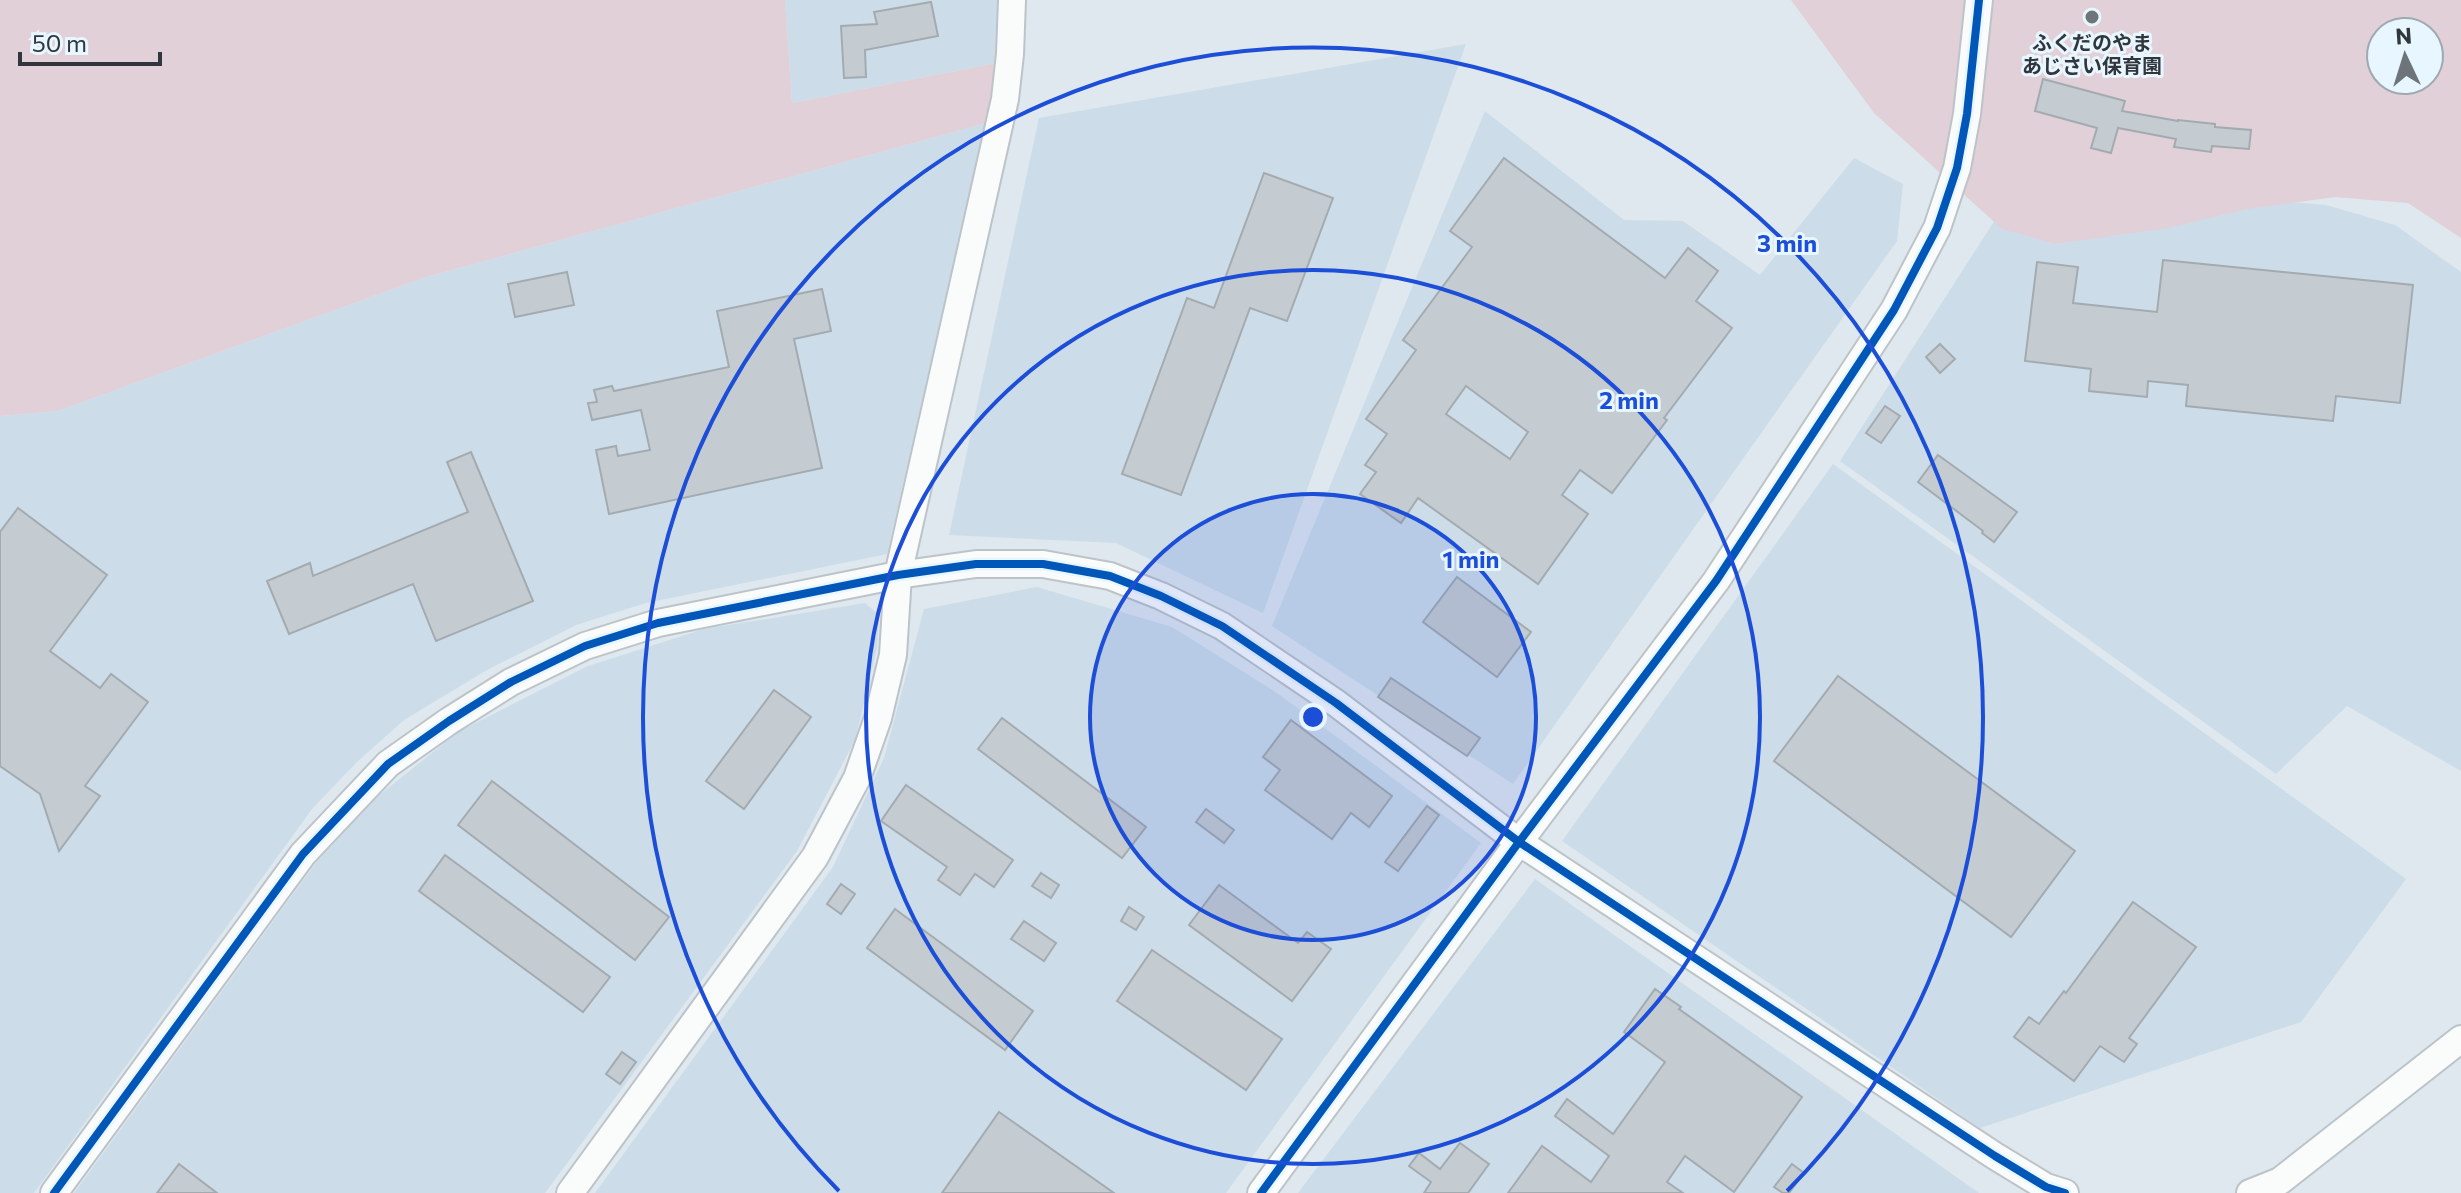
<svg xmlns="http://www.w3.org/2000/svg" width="2461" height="1193" font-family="Commissioner,'Noto Sans JP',sans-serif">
<rect width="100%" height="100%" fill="#dee8ee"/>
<g fill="#ccdde9">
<polygon points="785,0 999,0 997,63 792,103"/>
<polygon points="1466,44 1263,613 1116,543 949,535 1039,118"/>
<polygon points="1485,111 1624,220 1683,221 1760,275 1854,158 1903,184 1897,241 1513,784 1272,626"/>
<polygon points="986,123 887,554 646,603 576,625 487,670 404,720 357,762 312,809 34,1193 0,1193 0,416 58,411 423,278"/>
<polygon points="2022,178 2326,205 2395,225 2461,272 2461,771 2347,706 2276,774 1840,461"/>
<polygon points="1833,464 2406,879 2301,1022 1980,1128 1562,841"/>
<polygon points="1037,587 1172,627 1277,693 1481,843 1226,1193 595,1193 833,867 884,758 924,609"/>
<polygon points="865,603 879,615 877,648 855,740 797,851 545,1193 74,1193 318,860 372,801 458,732 588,666 704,629"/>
<polygon points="1535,879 1979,1193 1298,1193"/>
</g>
<g fill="#e1d0d7" fill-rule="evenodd">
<polygon points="0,0 785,0 792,103 997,63 986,123 423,278 58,411 0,416"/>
<path d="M 1791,0 L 2461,0 L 2461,238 L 2408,203 L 2335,197 L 2247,209 L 2168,228 L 2055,244 L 2002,229 L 1874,113 ZM 2381,32 L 2429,32 L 2429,80 L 2381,80 Z"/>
</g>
<g fill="#c5ccd1" stroke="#a4abb0" stroke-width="2" fill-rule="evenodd">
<polygon points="931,2 938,36 865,50 866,77 844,78 841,26 877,24 874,12"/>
<polygon points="2043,79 2125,101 2122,111 2178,121 2178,120 2215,124 2215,127 2251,130 2249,149 2212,146 2211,152 2174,147 2176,139 2118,128 2111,153 2091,148 2097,128 2035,111"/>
<path d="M 1504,158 L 1665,278 L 1688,248 L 1718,271 L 1696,301 L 1732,328 L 1664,418 L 1667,420 L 1612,493 L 1580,470 L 1562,495 L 1588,514 L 1538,584 L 1418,498 L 1401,523 L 1360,494 L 1376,472 L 1365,465 L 1387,434 L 1366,419 L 1416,350 L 1403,340 L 1472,247 L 1450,231 ZM 1466,386 L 1528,432 L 1510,459 L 1446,414 Z"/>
<polygon points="1264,173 1333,198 1287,321 1250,308 1181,495 1122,474 1187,298 1214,308"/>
<polygon points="2163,260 2413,285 2400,403 2336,396 2333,421 2186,406 2188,385 2148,381 2147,397 2089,391 2091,369 2025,361 2037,262 2078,267 2073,303 2157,312"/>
<polygon points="567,272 574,305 515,317 508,284"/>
<polygon points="822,289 831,331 794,339 822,468 609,514 596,450 616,446 618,456 650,450 641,410 592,420 588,403 597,402 594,390 612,386 614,391 729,367 717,311"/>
<polygon points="1940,344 1955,359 1940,373 1926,357"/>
<polygon points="1885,406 1900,416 1881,443 1866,433"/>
<polygon points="471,452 533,601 436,641 413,584 289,634 267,581 310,563 313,576 468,512 447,462"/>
<polygon points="1938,455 2017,512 1994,542 1982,533 1983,531 1918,482"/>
<polygon points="18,508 107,575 50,651 100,688 111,674 148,702 85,786 100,796 59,851 40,794 0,766 0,532"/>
<polygon points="1457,577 1531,632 1497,677 1423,622"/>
<polygon points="1838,676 2075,851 2011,937 1774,761"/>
<polygon points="1391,678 1480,738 1467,756 1378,697"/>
<polygon points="774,690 811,717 744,809 706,781"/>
<polygon points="1002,718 1146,827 1122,858 978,749"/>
<polygon points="1291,720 1392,796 1369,827 1351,813 1332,839 1265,790 1280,770 1263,757"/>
<polygon points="492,781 669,917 635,960 458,825"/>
<polygon points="906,785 1013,860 994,887 975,874 960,895 938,880 947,867 881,821"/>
<polygon points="1427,806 1439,815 1398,871 1385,862"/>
<polygon points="1206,809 1234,830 1224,843 1196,822"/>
<polygon points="445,855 610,977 583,1012 419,891"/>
<polygon points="1041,873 1059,885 1051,898 1032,886"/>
<polygon points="841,884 855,894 841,914 827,904"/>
<polygon points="1219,885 1298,943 1307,932 1331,949 1292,1001 1189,925"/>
<polygon points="2133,902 2196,947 2129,1038 2137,1044 2124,1062 2100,1046 2074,1081 2014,1037 2029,1017 2039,1024 2064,991 2066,993"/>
<polygon points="1129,907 1144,917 1136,930 1121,921"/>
<polygon points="895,909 1033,1011 1005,1050 867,948"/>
<polygon points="1024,921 1056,943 1044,961 1011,939"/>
<polygon points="1152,950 1282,1039 1246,1090 1117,1001"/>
<polygon points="1655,989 1681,1007 1679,1009 1802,1097 1734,1192 1685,1156 1667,1182 1683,1193 1508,1193 1542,1146 1591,1182 1609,1156 1555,1116 1567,1099 1613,1134 1665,1062 1624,1032"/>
<polygon points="622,1052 636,1062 620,1084 606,1074"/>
<polygon points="999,1112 1114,1193 942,1193"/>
<polygon points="1460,1143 1489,1164 1468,1193 1424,1193 1431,1182 1409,1166 1419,1153 1440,1169"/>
<polygon points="179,1164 217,1193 157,1193"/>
<polygon points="1792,1164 1804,1173 1789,1193 1783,1193 1774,1187"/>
</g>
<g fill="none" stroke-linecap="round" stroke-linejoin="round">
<g stroke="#bcc4c9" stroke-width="30">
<g id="tertiary">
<polyline points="54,1193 303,854 388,764 449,721 511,682 585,646 658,623 898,575 976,564 1043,564 1110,576 1161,596 1222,626 1336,703 1519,842 1995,1156 2046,1187 2065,1193"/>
<polyline points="570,1193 815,857 857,778 878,718 893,655 898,575 1005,99 1010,54 1012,0"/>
<polyline points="1261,1193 1519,842 1716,581 1894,310 1937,228 1957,168 1967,114 1979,0"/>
<polyline points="2250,1193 2280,1181 2461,1039"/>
</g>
</g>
<use href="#tertiary" stroke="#fafcfc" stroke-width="26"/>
<g stroke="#e8f6ff" stroke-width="13">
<g id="cycleway">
<polyline points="54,1193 303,854 388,764 449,721 511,682 585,646 658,623 898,575 976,564 1043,564 1110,576 1161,596 1222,626 1336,703 1519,842 1995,1156 2046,1187 2065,1193"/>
<polyline points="1261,1193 1519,842 1716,581 1894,310 1937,228 1957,168 1967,114 1979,0"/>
</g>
</g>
<use href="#cycleway" stroke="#0057b8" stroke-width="8"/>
</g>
<circle cx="1313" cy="717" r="223" fill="#1d4ed8" fill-opacity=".12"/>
<g fill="none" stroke="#1d4ed8" stroke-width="4">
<circle cx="1313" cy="717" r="223"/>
<circle cx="1313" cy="717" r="447"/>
<path d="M839 1191A670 670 0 1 1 1787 1191"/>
</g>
<circle fill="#6d747a" stroke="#e8f6ff" stroke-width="3" cx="2092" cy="17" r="8"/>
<g text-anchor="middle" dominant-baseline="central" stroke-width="6" stroke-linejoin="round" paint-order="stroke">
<g font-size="20" font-weight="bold" fill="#30363b" stroke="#e8f6ff">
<text x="2092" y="42">ふくだのやま<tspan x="2092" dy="23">あじさい保育園</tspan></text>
</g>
</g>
<circle cx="1313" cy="717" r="12" fill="#1d4ed8" stroke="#e8f6ff" stroke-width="4"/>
<g font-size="24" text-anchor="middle" font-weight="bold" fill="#1d4ed8" stroke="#e8f6ff" stroke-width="6" stroke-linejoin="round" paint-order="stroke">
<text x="1787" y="252">3 min</text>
<text x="1629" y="409">2 min</text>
<text x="1471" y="568">1 min</text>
</g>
<g transform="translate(2405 56) rotate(356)"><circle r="38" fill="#e8f6ff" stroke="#9ea9b1" stroke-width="2"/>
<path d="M0-6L14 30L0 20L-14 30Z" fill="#6d747a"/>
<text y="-12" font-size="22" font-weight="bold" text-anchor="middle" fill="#30363b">N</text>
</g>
<path d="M20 52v12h140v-12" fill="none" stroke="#30363b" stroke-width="4"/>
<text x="32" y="52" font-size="24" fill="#30363b" stroke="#e8f6ff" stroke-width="6" paint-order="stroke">50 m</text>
</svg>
